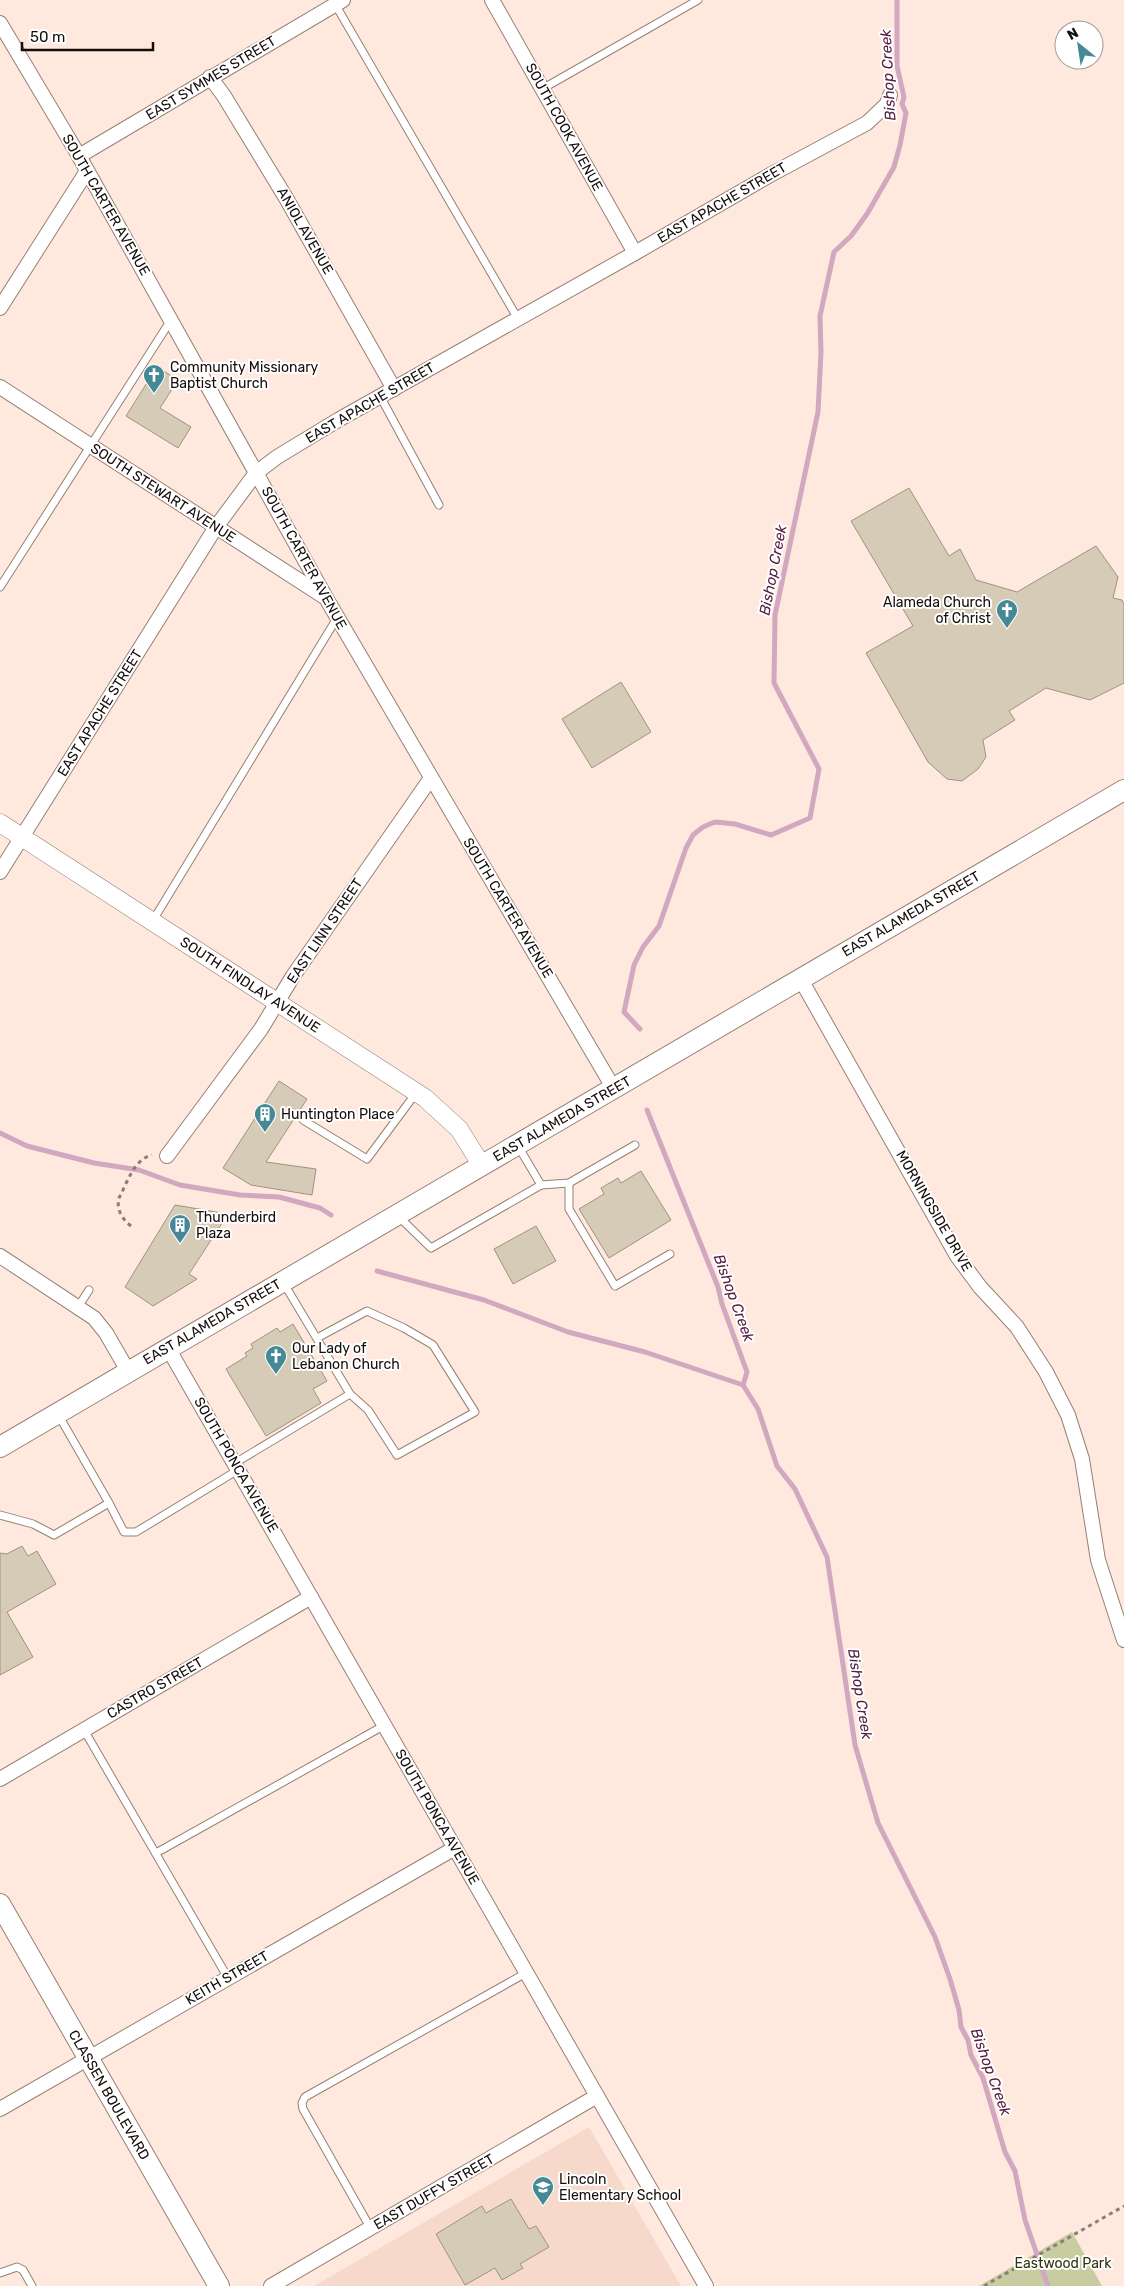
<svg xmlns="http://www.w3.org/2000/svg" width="1124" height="2286" font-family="Rubik,sans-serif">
<rect width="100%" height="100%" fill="#ffe8dd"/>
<polygon fill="#f6d9ca" points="589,2127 681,2286 314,2286"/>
<polygon fill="#c7cda0" points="1072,2232 1102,2286 979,2286"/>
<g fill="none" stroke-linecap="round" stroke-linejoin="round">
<g stroke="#d2a7c0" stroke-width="5">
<polyline points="640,1029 624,1012 634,965 643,947 659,926 686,848 693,835 703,827 715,822 735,824 771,835 810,818 819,769 774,683 775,615 818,412 821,352 820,316 834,252 851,236 867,214 894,167 900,145 906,113 902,104 904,97 897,66 897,0"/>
<polyline points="647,1110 718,1287 722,1304 747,1372 743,1385"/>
<polyline points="0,1133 27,1146 94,1163 139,1170 180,1185 240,1195 279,1197 320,1208 331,1215"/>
<polyline points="377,1271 484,1300 568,1332 645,1352 743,1385"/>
<polyline points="743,1385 758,1409 777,1466 795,1489 827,1557 855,1745 878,1823 935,1937 950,1979 959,2010 961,2027 968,2040 971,2055 983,2078 1005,2152 1015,2171 1025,2220 1048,2286"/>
</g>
</g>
<g fill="#d6cbb7" stroke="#9e9380">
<polygon points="157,367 178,380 160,408 191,427 178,448 126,416"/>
<polygon points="909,488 949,556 960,549 976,580 1017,592 1096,546 1118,577 1113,598 1122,600 1124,604 1124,683 1090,700 1046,688 1009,711 1015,720 983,740 986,757 978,769 962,781 947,779 928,762 866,653 913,626 851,521"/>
<polygon points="621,682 651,732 592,768 562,719"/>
<polygon points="279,1081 307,1099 266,1162 316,1169 312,1195 251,1185 223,1168"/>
<polygon points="641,1171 671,1220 609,1258 579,1209 604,1194 601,1188 618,1178 621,1183"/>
<polygon points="175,1205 228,1214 189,1274 197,1279 153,1306 125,1287"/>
<polygon points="536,1226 556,1261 513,1284 494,1249"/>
<polygon points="293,1324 327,1381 313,1389 321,1403 266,1436 226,1369 247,1356 245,1353 253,1348 251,1344 277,1328 280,1332"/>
<polygon points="22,1546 28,1556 37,1551 56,1584 7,1612 33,1657 0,1675 0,1553 7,1554"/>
<polygon points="511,2199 529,2229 536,2226 549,2247 520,2264 523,2268 502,2280 495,2268 465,2285 436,2234 482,2206 486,2213"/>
</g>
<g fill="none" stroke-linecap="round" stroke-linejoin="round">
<g stroke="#958176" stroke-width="9">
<g id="service">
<polyline points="335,4 518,319"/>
<polyline points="542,89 698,0"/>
<polyline points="380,396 439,505"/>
<polyline points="0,587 171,320"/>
<polyline points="152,922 337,618"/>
<polyline points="303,1120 367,1159 416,1093"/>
<polyline points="569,1183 569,1209 615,1286 670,1254"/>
<polyline points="541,1185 569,1183 635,1145"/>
<polyline points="398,1216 431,1248 541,1185 518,1146"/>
<polyline points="283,1282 350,1394 368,1410 397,1455 475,1412 433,1345 404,1328 367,1311 317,1338"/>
<polyline points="78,1307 89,1290"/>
<polyline points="235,1463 350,1394"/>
<polyline points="109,1503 124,1532 136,1532 238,1470"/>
<polyline points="0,1515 33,1524 54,1535 109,1503 59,1416"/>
<polyline points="84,1730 228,1978"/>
<polyline points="156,1853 385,1725"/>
<polyline points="371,2229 303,2109 302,2103 305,2097 526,1973"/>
<polyline points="0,2273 17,2267 23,2270 32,2286"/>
</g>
</g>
<g stroke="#958176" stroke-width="16">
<g id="minor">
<polyline points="492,0 635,253"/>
<polyline points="0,23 79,156 326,598 614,1089"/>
<polyline points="210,77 224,96 286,198 394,389"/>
<polyline points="79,156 343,0"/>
<polyline points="0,308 87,171"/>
<polyline points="0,387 323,596"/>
<polyline points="0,872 216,527 256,473 277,457 338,420 635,253 770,175 867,123 887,104 890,95"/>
<polyline points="800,978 957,1256 980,1287 1017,1327 1046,1372 1068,1415 1082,1459 1098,1560 1124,1640"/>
<polyline points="167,1156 261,1029 293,976 431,778"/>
<polyline points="0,1256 94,1318 106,1333 128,1371"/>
<polyline points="168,1348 706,2286"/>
<polyline points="0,1779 311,1597"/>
<polyline points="0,2109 455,1848"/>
<polyline points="271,2286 597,2096"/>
</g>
</g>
<g stroke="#958176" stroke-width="19">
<polyline id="tertiary" points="0,823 425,1098 459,1129 482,1166"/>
</g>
<g stroke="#958176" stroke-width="22">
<g id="secondary">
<polyline points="0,1447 1124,790"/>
<polyline points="0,1904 219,2286"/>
</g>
</g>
<g stroke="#8c7d76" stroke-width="3" stroke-dasharray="4 4" stroke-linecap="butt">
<path d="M 131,1226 C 122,1219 116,1209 119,1198 C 127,1183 134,1159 152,1155"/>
<polyline points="984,2286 1124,2206"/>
</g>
<use href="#service" stroke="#fff" stroke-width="7"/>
<use href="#minor" stroke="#fff" stroke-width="14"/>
<use href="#tertiary" stroke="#fff" stroke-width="18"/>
<use href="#secondary" stroke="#fff" stroke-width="20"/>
</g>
<defs>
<g id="church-pin" transform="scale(1.125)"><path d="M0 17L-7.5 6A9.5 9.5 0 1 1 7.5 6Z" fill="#448995" stroke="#fff"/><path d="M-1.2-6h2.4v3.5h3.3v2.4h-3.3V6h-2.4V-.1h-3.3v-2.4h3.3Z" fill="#fff"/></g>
<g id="building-pin" transform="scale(1.125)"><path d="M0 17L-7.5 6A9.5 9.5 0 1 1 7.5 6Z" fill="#448995" stroke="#fff"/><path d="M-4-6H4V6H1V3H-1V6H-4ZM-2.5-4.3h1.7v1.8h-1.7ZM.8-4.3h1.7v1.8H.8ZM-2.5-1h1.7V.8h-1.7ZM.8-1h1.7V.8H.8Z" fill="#fff"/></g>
<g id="school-pin" transform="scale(1.125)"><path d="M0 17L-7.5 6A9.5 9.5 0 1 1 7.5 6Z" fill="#448995" stroke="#fff"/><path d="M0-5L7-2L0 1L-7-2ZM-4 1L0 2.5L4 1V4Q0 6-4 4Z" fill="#fff"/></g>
</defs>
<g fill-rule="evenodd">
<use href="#church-pin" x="154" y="375"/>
<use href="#church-pin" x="1007" y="610"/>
<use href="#building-pin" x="265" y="1114"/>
<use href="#building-pin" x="180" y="1225"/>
<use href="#church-pin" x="276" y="1356"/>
<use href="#school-pin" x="543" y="2187"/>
</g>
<g text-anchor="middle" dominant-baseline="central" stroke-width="4" stroke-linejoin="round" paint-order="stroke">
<g font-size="14" fill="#140d09" stroke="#fff">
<text transform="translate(211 78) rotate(-31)">EAST SYMMES STREET</text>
<text transform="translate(564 127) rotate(61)">SOUTH COOK AVENUE</text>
<text transform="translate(722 203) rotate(-30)">EAST APACHE STREET</text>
<text transform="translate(106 205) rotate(60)">SOUTH CARTER AVENUE</text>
<text transform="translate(305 231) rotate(60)">ANIOL AVENUE</text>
<text transform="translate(370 403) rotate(-30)">EAST APACHE STREET</text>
<text transform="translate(163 493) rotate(33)">SOUTH STEWART AVENUE</text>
<text transform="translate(304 558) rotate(61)">SOUTH CARTER AVENUE</text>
<text transform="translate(100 713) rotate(-58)">EAST APACHE STREET</text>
<text transform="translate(508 908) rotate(59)">SOUTH CARTER AVENUE</text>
<text transform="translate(911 914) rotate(-30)">EAST ALAMEDA STREET</text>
<text transform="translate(325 931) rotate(-56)">EAST LINN STREET</text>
<text transform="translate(250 985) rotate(33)">SOUTH FINDLAY AVENUE</text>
<text transform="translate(562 1119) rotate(-30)">EAST ALAMEDA STREET</text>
<text transform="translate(934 1211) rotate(60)">MORNINGSIDE DRIVE</text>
<text transform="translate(212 1322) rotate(-30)">EAST ALAMEDA STREET</text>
<text transform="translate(236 1465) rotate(60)">SOUTH PONCA AVENUE</text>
<text transform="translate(155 1688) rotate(-30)">CASTRO STREET</text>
<text transform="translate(437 1817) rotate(60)">SOUTH PONCA AVENUE</text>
<text transform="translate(227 1978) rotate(-30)">KEITH STREET</text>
<text transform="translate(109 2095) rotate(60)">CLASSEN BOULEVARD</text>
<text transform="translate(434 2192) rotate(-30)">EAST DUFFY STREET</text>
</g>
<g font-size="14" fill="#140d09" stroke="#fff" text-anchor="start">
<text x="170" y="367">Community Missionary<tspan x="170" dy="16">Baptist Church</tspan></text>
<text x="991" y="602" text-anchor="end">Alameda Church<tspan x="991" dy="16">of Christ</tspan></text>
<text x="281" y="1114">Huntington Place</text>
<text x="196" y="1217">Thunderbird<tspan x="196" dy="16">Plaza</tspan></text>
<text x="292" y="1348">Our Lady of<tspan x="292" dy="16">Lebanon Church</tspan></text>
<text x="559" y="2179">Lincoln<tspan x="559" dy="16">Elementary School</tspan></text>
</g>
<g font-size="14" fill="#30330f" stroke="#fff">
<text x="1063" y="2263">Eastwood Park</text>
</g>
<g font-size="15" font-style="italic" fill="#552043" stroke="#fff">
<text transform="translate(888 75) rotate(-93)">Bishop Creek</text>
<text transform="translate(773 570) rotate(-79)">Bishop Creek</text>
<text transform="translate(734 1298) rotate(70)">Bishop Creek</text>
<text transform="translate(860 1694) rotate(81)">Bishop Creek</text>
<text transform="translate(991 2072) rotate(70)">Bishop Creek</text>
</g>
</g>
<g transform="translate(1079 45) rotate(330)"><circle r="24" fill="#ffffff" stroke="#a19e9d"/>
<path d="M0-4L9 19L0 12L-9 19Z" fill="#448995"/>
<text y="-8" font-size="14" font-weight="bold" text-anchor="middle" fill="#140d09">N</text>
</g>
<path d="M22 42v8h131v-8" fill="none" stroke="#140d09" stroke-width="2.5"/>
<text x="30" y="42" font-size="15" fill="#140d09" stroke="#ffffff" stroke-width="4" paint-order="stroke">50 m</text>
</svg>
